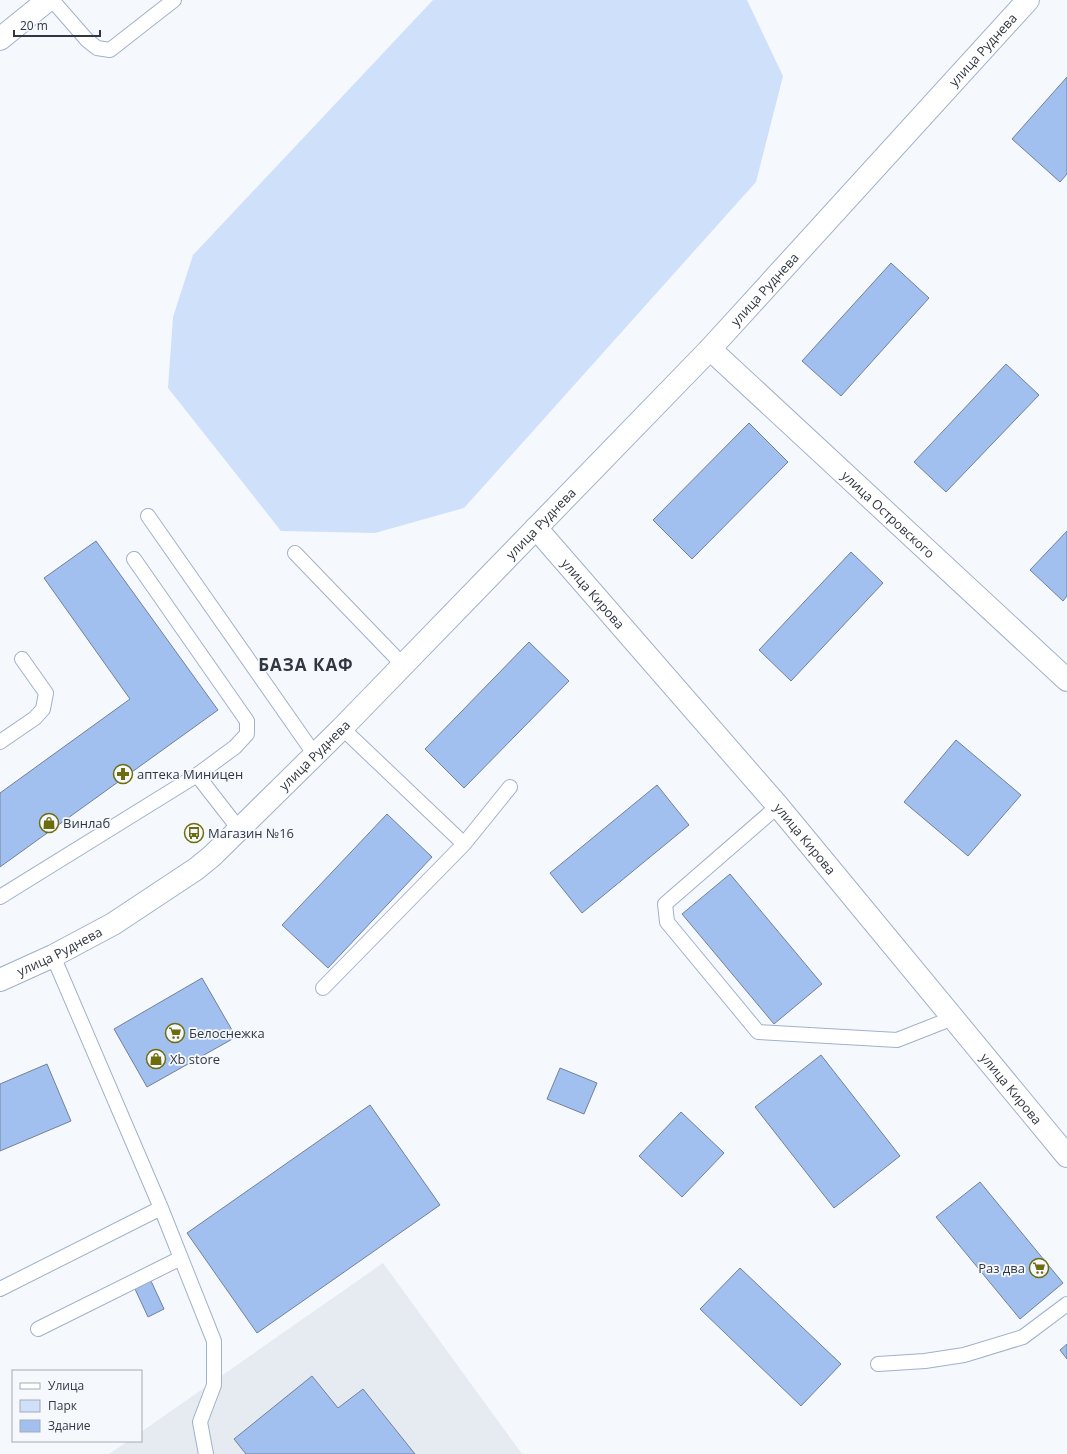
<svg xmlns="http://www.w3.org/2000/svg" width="1067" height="1454" font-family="'Open Sans',sans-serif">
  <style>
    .built { fill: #e5ebf1 }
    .green { fill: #cfe0fb }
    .building { fill: #a1c0f0; stroke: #728198 }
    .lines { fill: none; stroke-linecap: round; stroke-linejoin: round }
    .service-casing { stroke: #a1b1ca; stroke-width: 16 }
    .minor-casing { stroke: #a1b1ca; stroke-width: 24 }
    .secondary-casing { stroke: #a1b1ca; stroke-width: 24 }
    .service { stroke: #fff; stroke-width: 14 }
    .minor { stroke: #fff; stroke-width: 22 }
    .secondary { stroke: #fff; stroke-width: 22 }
    .labels { text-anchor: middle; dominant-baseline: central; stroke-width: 3.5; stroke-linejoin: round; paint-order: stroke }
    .street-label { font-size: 13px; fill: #313741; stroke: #f5f9fe }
    .poi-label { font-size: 13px; fill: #313741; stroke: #f5f9fe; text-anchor: start }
    .district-label { font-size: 17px; font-weight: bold; letter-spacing: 1px; fill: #313741; stroke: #f5f9fe }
  </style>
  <rect width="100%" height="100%" fill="#f5f9fe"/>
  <path class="built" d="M 383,1263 L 522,1454 L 109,1454 L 128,1441 L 141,1441 L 141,1432 Z"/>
  <path class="green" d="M 433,0 L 747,0 L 783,76 L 756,182 L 464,508 L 375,533 L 281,531 L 168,388 L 173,317 L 193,255 Z"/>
  <path class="building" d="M 1067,77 L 1067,174 L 1060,182 L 1012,139 Z
    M 891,263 L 929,298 L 841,396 L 802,361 Z
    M 1006,364 L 1039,395 L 946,492 L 914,462 Z
    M 749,423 L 788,462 L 692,559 L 653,520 Z
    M 1067,531 L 1067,596 L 1063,601 L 1030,570 Z
    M 96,541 L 218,710 L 0,867 L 0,793 L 130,699 L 44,578 Z
    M 851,552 L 883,583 L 791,681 L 759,650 Z
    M 529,642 L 569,681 L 464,788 L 425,749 Z
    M 956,740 L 1021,795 L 968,856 L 904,802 Z
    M 657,785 L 689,825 L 582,913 L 550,873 Z
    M 387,814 L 432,857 L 328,968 L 282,925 Z
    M 730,874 L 822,984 L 774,1024 L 682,914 Z
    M 202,978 L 236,1037 L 147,1087 L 114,1029 Z
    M 821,1055 L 900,1156 L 834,1208 L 755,1107 Z
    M 47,1064 L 71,1121 L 0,1151 L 0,1084 Z
    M 560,1068 L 597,1083 L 584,1114 L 547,1099 Z
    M 370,1105 L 440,1205 L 257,1333 L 187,1233 Z
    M 681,1112 L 724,1153 L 682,1197 L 639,1156 Z
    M 980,1182 L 1063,1283 L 1020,1319 L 936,1217 Z
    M 740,1268 L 841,1364 L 801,1406 L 700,1309 Z
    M 151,1281 L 164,1309 L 148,1317 L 135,1289 Z
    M 1067,1344 L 1067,1359 L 1060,1350 Z
    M 312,1376 L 338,1408 L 363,1389 L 415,1454 L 246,1454 L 234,1439 Z"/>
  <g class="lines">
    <g class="service-casing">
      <path id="service" d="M 52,0 L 87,40 L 97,48 L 110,50 L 174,0
        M 148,516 L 315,755
        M 295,553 L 403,665
        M 342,728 L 464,844
        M 0,742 L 35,718 L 43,709 L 46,693 L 22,659
        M 197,775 L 239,829
        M 778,806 L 665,904 L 667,922 L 758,1032 L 897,1040 L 953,1018
        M 0,897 L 197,775 L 235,747 L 247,734 L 247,721 L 134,559
        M 53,956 L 161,1208 L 214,1341 L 214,1385 L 200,1422 L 206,1454
        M 323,988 L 464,844 L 510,787
        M 0,1289 L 161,1208
        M 38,1329 L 181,1258
        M 878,1364 L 925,1361 L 964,1355 L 1023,1337 L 1067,1304"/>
    </g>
    <g class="minor-casing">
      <g id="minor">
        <path d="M 0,39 L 48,0"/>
        <path id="s1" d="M 710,349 L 1067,680"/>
        <path id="s2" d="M 536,528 L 778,806 L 1067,1156"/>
      </g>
    </g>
    <g class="secondary-casing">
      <g id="secondary">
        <path id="s3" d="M 0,980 L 53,956 L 113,924 L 196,869 L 212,856 L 342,728 L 710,349 L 1028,0"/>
      </g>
    </g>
    <use href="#service" class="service"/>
    <use href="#minor" class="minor"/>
    <use href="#secondary" class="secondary"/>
  </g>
  <defs>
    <g id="pharmacy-ring" transform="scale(1)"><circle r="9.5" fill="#f5f9fe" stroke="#6e6d0d" stroke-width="1.5"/><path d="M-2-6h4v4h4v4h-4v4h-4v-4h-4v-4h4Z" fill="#6e6d0d"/></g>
    <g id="shop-ring" transform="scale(1)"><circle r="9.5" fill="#f5f9fe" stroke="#6e6d0d" stroke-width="1.5"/><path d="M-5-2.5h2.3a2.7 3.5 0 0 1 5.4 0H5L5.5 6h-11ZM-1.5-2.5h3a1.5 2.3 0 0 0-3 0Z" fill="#6e6d0d"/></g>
    <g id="bus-ring" transform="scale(1)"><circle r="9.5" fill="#f5f9fe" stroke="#6e6d0d" stroke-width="1.5"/><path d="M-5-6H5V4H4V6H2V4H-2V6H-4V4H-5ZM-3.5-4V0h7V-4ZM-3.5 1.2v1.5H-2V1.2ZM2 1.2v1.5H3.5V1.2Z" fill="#6e6d0d"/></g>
    <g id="supermarket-ring" transform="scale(1)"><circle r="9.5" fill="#f5f9fe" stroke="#6e6d0d" stroke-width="1.5"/><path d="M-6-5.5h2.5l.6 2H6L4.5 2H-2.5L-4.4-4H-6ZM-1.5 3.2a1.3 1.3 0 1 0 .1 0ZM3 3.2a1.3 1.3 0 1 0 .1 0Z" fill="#6e6d0d"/></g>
  </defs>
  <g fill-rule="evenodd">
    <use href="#pharmacy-ring" x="123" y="774"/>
    <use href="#shop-ring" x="49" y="823"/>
    <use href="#bus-ring" x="194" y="833"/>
    <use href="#supermarket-ring" x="175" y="1033"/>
    <use href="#shop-ring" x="156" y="1059"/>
    <use href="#supermarket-ring" x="1039" y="1268"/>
  </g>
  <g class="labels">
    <g class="street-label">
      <text stroke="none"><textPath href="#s3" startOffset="1362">улица Руднева</textPath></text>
      <text stroke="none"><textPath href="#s3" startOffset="1038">улица Руднева</textPath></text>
      <text stroke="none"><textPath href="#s1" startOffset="243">улица Островского</textPath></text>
      <text stroke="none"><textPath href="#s3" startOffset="714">улица Руднева</textPath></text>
      <text stroke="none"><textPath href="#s2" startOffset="87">улица Кирова</textPath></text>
      <text stroke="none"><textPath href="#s3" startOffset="390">улица Руднева</textPath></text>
      <text stroke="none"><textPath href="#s2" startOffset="411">улица Кирова</textPath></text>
      <text stroke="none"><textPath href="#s3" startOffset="66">улица Руднева</textPath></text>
      <text stroke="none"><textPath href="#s2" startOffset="735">улица Кирова</textPath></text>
    </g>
    <g class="poi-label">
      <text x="137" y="774">аптека Миницен</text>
      <text x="63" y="823">Винлаб</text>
      <text x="208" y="833">Магазин №16</text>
      <text x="189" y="1033">Белоснежка</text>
      <text x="170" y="1059">Xb store</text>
      <text x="1025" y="1268" text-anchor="end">Раз два</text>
    </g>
    <g class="district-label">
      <text x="306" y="664">БАЗА КАФ</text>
    </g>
  </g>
  <rect x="12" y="1370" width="130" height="72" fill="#f5f9fe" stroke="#a7abb2"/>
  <rect x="20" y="1383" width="20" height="6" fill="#ffffff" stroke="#a7abb2"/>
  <text x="48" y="1390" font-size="12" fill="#313741">Улица</text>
  <rect x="20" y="1400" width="20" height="12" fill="#cfe0fb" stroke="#a7abb2"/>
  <text x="48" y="1410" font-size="12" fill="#313741">Парк</text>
  <rect x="20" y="1420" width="20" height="12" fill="#a1c0f0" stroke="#a7abb2"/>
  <text x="48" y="1430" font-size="12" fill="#313741">Здание</text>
  <path d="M14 30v6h86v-6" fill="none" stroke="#313741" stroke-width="2"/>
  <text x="20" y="30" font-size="12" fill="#313741" stroke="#f5f9fe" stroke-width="3" paint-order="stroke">20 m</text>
</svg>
